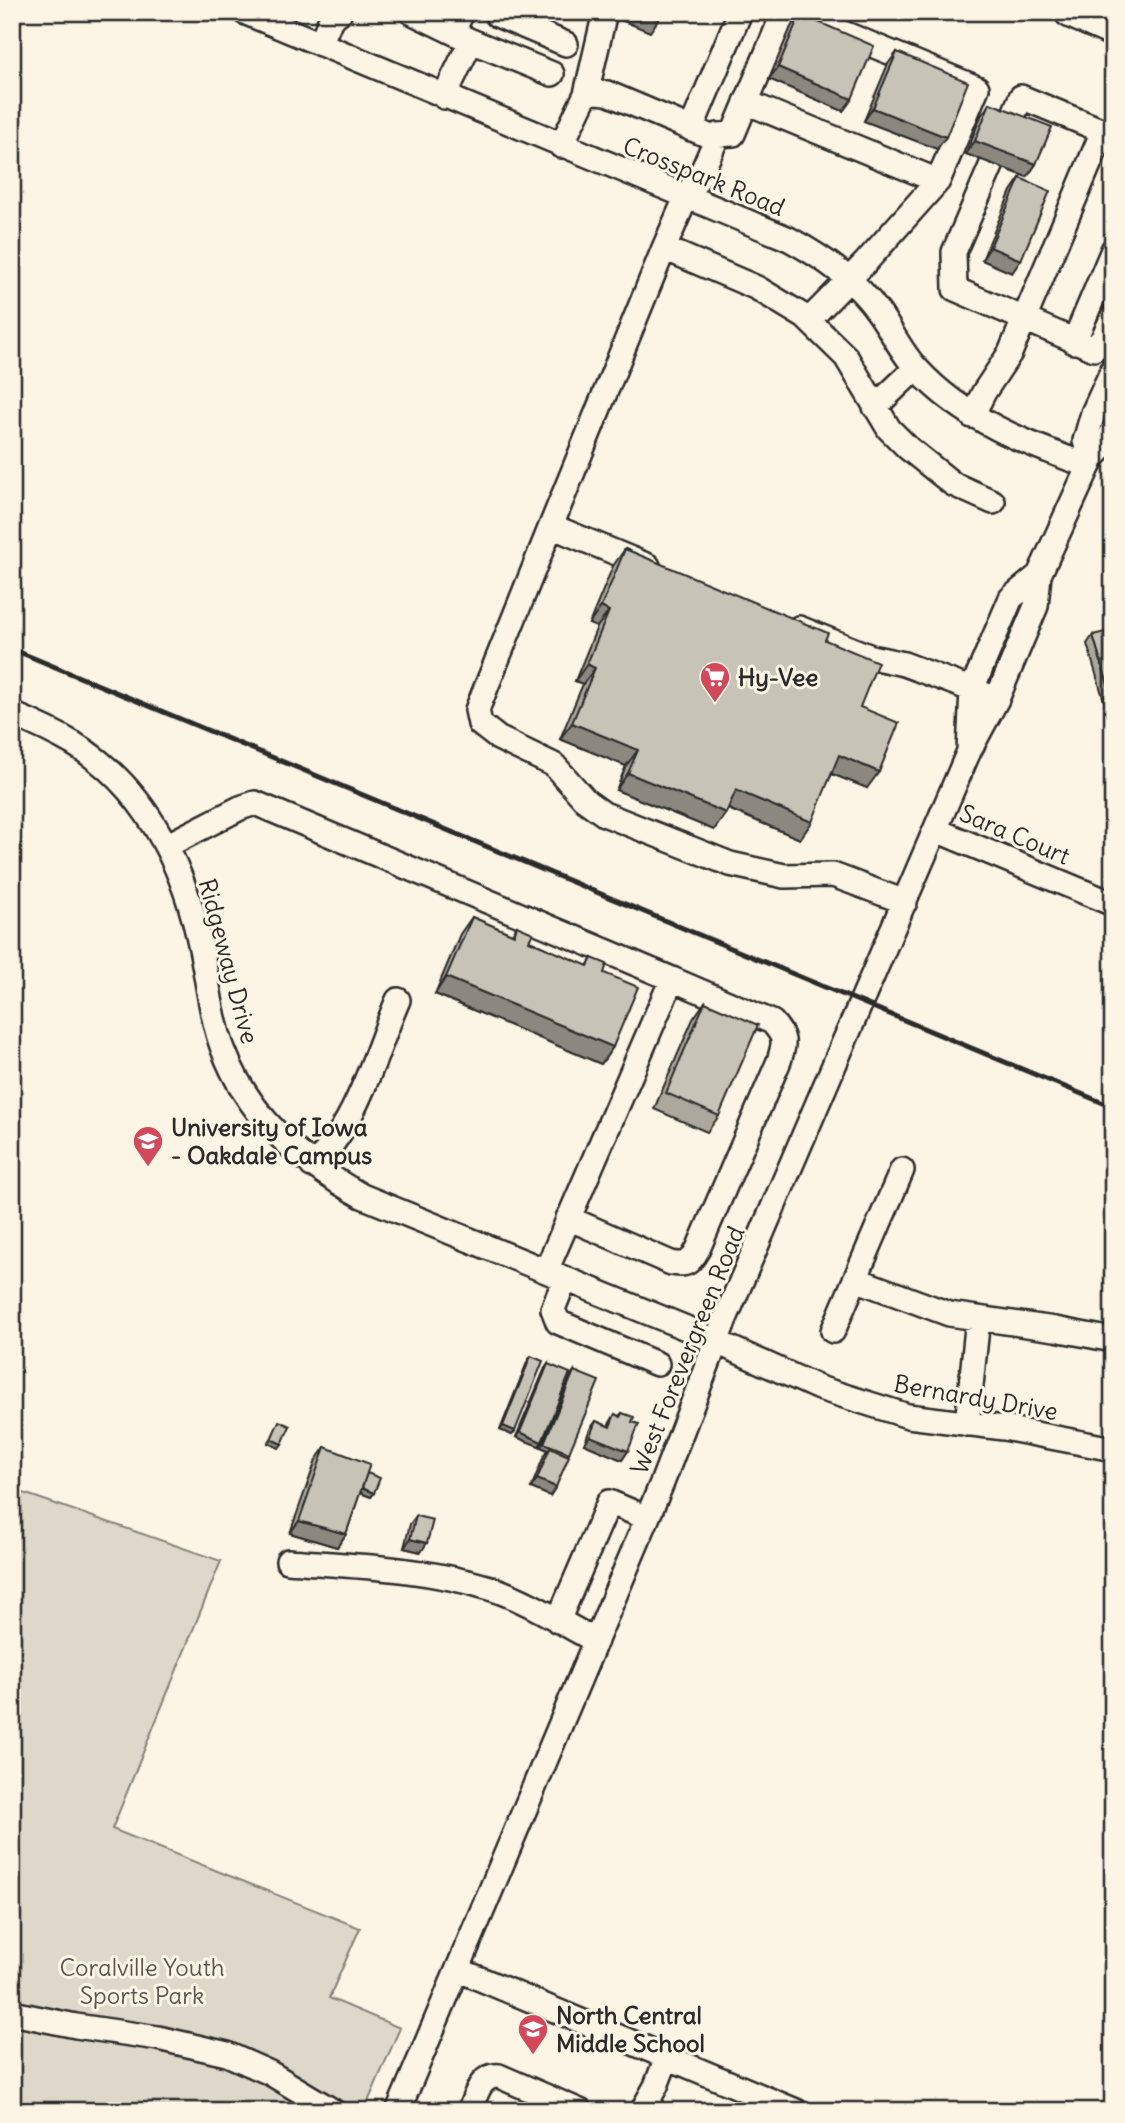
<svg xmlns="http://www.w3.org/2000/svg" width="1125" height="2123" font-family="Delius,sans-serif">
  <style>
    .green { fill: #ded8ca; stroke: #84827a; stroke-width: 2 }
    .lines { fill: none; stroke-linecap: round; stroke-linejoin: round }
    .minor-casing { stroke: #2b2b2b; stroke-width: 28 }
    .major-casing { stroke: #2b2b2b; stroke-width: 35 }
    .minor { stroke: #fcf5e5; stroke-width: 23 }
    .major { stroke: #fcf5e5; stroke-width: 30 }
    .rail { stroke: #2b2b2b; stroke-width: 5 }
    .wall { fill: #aca89d; stroke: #2b2b2b; stroke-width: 2 }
    .shaded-wall { fill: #8c8880; stroke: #2b2b2b; stroke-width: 2 }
    .building { fill: #c8c3b7; stroke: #2b2b2b; stroke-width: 2 }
    .labels { text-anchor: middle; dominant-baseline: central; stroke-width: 6; stroke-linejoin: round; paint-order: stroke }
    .street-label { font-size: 24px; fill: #2b2b2b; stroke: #fcf5e5 }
    .poi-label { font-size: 24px; font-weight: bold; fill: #2b2b2b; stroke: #fcf5e5; text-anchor: start }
    .park-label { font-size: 24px; fill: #585653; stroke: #fcf5e5 }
  </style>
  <rect width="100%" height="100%" fill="#fcf5e5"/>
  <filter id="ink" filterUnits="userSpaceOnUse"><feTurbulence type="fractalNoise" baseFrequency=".0143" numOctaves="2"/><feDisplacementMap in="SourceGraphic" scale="14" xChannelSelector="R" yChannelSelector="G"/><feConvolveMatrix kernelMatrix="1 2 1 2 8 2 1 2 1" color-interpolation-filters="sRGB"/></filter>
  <g filter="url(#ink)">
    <path class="green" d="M 12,1489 L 221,1561 L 112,1829 L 360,1928 L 329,1998 L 400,2028 L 364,2111 L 12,2111 Z"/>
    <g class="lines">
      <g class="minor-casing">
        <path id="minor" d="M 244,12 L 789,239 C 824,258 856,280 879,313 C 892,331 902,354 918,370 C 964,420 1027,444 1089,466
          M 411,12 L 471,41
          M 792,12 L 977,88 L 938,181 L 866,262 L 809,320
          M 497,15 L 566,44
          M 453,32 L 462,12
          M 320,44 L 331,19 L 340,12
          M 586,94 L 595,92 L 607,93 L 716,139
          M 444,97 L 471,41 L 552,74
          M 746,102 L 938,181
          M 1009,126 L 1021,97 L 1103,131
          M 691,129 L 740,12
          M 561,146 L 586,94 L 605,12
          M 992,164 L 954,252 L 955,289 L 1094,349 L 1103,338 L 1113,317
          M 664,248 L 687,195 L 701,174 L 718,135 L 733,134 L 784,12
          M 1074,342 L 1113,250
          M 1113,369 L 1093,413 L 1085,441 L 1092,459 L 1105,445 L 1113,431
          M 875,407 L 916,368
          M 972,416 L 984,392 L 1010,353 L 1103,131 L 1113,135
          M 551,526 L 664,248 L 757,288 L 805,317 L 846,357 L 889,429 L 908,448 L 953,484 L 993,502
          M 648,566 L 551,526 L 477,710 L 480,724 L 498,738 L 554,765 L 586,801 L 604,814 L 730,864 L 784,876 L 833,875 L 905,902
          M 1039,575 L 1036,606 L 997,699 L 969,751 L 972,689 L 1011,598 Z
          M 1039,575 L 1092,459
          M 799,628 L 871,657 L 904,664 L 997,699
          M 12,714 C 34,723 54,732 74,744 C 142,785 181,860 198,935 C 207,971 210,1015 223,1049 C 249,1118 300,1161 362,1196 L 686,1328 L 819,1388 L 908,1416 L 1004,1428 L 1113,1449
          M 936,830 L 1113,904
          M 166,846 L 240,808 L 255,803 L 672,979 L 546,1271
          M 312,1165 C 355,1131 376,1050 398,1000
          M 568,1218 L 671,1263 C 687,1266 690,1263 698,1249 L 779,1061 C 785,1041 786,1038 772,1022 L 672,979
          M 565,1279 L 553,1309 L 558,1322 L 657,1364
          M 855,1279 L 949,1314 L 1055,1329 L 1113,1340
          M 833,1331 L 902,1170
          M 967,1424 L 978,1318
          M 288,1561 C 356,1566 425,1568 490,1588 C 527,1600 562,1623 596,1641
          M 558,1621 L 609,1502 L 647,1518
          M 459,1970 L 796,2111
          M 12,2013 L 76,2026 L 158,2038 L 227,2054 L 270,2073 L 333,2111
          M 398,2111 L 662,1483 L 725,1319 L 969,751
          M 469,2111 C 476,2096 480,2074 499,2076 L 580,2111
          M 642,2111 L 656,2086 L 667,2057"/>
      </g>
      <g class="major-casing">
        <path id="major" d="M 1070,12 L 1113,31"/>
      </g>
      <use href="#minor" class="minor"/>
      <use href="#major" class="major"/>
      <path class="rail" d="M 12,649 L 1113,1107"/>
    </g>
    <path class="wall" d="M 800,14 L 852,99 L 843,111 L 769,79 L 791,27 Z
      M 897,52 L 937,149 L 864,121 L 888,64 Z
      M 990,103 L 1036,164 L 1027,177 L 966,154 L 981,116 Z
      M 1020,178 L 1012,273 L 982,260 L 1011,191 Z
      M 625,549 L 825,640 L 860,707 L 867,788 L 832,774 L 800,839 L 728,809 L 714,830 L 616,790 L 626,766 L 560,739 L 583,684 L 575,681 L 597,627 L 589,624 L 613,566 Z
      M 1093,635 L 1113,701 L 1105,704 L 1087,644 Z
      M 472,917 L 512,934 L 517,926 L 529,941 L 587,966 L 592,958 L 604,973 L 613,1047 L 601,1064 L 435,994 L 460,934 Z
      M 705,1002 L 719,1116 L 707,1132 L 654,1109 L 693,1019 Z
      M 531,1356 L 515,1431 L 512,1435 L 500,1430 L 528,1360 Z
      M 548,1364 L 542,1442 L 539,1446 L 516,1437 L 545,1368 Z
      M 574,1371 L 569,1453 L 550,1496 L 531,1488 L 544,1456 L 548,1450 L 541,1447 L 571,1375 Z
      M 622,1413 L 632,1422 L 628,1451 L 622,1460 L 584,1444 L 590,1429 L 596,1421 L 608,1426 L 615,1414 L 619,1416 Z
      M 325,1447 L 367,1473 L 374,1493 L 371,1497 L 360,1493 L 346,1534 L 337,1547 L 290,1533 L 316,1460 Z
      M 416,1516 L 421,1552 L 404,1548 L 410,1524 Z"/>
    <path class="shaded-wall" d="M 620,12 L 642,12 L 659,19 L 650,32 L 616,18 Z
      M 778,67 L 852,99 L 843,111 L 769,79 Z
      M 873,108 L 946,137 L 937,149 L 864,121 Z
      M 975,141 L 1036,164 L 1027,177 L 966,154 Z
      M 990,247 L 1021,260 L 1012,273 L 982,260 Z
      M 601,607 L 609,611 L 597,627 L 589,624 Z
      M 587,664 L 595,668 L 583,684 L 575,681 Z
      M 1113,694 L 1113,701 L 1105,704 L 1111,695 Z
      M 572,723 L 638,750 L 626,766 L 560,739 Z
      M 839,755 L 879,772 L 867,788 L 827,772 Z
      M 628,773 L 726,813 L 714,830 L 616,790 Z
      M 736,790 L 812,822 L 800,839 L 724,807 Z
      M 446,977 L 613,1047 L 601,1064 L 435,994 Z
      M 503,1426 L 515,1431 L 512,1435 L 500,1430 Z
      M 520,1432 L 542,1442 L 539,1446 L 516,1437 Z
      M 590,1436 L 628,1451 L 622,1460 L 584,1444 Z
      M 271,1439 L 282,1444 L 279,1448 L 268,1443 Z
      M 544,1443 L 569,1453 L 566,1458 L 541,1447 Z
      M 537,1479 L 556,1487 L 550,1496 L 531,1488 Z
      M 361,1488 L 374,1493 L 371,1497 L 358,1492 Z
      M 299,1521 L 346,1534 L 337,1547 L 290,1533 Z
      M 410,1539 L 427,1543 L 421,1552 L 404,1548 Z"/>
    <path class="building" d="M 642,12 L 662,12 L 659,19 Z
      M 800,14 L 874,46 L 852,99 L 778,67 Z
      M 897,52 L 968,82 L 946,137 L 873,108 Z
      M 990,103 L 1052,127 L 1036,164 L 975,141 Z
      M 1020,178 L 1050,191 L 1021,260 L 990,247 Z
      M 625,549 L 828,633 L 825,640 L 878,662 L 860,707 L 899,723 L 879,772 L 839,755 L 812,822 L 736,790 L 726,813 L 628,773 L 638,750 L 572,723 L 595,668 L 587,664 L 609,611 L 601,607 Z
      M 1113,630 L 1113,694 L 1111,695 L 1093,635 Z
      M 472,917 L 514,935 L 517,926 L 533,933 L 529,941 L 588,966 L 592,958 L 607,964 L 604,973 L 638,987 L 613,1047 L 446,977 Z
      M 705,1002 L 758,1025 L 719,1116 L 666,1093 Z
      M 531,1356 L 543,1361 L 515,1431 L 503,1426 Z
      M 548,1364 L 570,1373 L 542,1442 L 520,1432 Z
      M 574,1371 L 599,1381 L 569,1453 L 544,1443 Z
      M 622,1413 L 634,1417 L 632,1422 L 639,1424 L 628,1451 L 590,1436 L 596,1421 L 610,1427 L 615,1414 L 620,1417 Z
      M 279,1421 L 290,1426 L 282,1444 L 271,1439 Z
      M 325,1447 L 370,1464 L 346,1534 L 299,1521 Z
      M 550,1448 L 569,1456 L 556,1487 L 537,1479 Z
      M 367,1473 L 380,1478 L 374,1493 L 362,1488 Z
      M 416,1516 L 433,1520 L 427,1543 L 410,1539 Z"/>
  </g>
  <defs>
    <g id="supermarket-pin" transform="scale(1.575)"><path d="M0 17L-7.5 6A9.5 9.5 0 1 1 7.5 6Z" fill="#d1495b" stroke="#fcf5e5"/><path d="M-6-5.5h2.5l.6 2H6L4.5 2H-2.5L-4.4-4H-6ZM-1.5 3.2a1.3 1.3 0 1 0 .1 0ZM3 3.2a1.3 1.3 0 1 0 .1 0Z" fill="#fff"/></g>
    <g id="university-pin" transform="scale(1.575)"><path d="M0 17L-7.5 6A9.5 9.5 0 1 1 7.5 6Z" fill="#d1495b" stroke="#fcf5e5"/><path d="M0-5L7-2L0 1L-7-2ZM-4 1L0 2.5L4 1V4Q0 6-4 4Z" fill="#fff"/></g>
    <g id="school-pin" transform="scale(1.575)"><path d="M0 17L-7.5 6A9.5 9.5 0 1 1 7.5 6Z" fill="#d1495b" stroke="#fcf5e5"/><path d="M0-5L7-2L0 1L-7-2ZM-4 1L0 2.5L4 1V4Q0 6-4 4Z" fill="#fff"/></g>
  </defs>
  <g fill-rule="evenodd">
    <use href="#supermarket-pin" x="715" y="677"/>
    <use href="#university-pin" x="148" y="1141"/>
    <use href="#school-pin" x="533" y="2029"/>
  </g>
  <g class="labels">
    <g class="street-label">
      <text transform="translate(704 176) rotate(22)">Crosspark Road</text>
      <text transform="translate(1015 834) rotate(23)">Sara Court</text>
      <text transform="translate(229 961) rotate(75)">Ridgeway Drive</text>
      <text transform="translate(687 1350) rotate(-68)">West Forevergreen Road</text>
      <text transform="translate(976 1397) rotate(10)">Bernardy Drive</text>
    </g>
    <g class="poi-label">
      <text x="738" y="677">Hy-Vee</text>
      <text x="171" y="1127">University of Iowa<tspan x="171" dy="28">- Oakdale Campus</tspan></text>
      <text x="556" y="2015">North Central<tspan x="556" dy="28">Middle School</tspan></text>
    </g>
    <g class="park-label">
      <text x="142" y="1967">Coralville Youth<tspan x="142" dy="28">Sports Park</tspan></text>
    </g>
  </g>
  <rect width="1125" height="2123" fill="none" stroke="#fcf5e5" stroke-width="42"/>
  <rect x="21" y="21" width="1083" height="2081" fill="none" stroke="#2b2b2b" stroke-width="2.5" filter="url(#ink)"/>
</svg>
